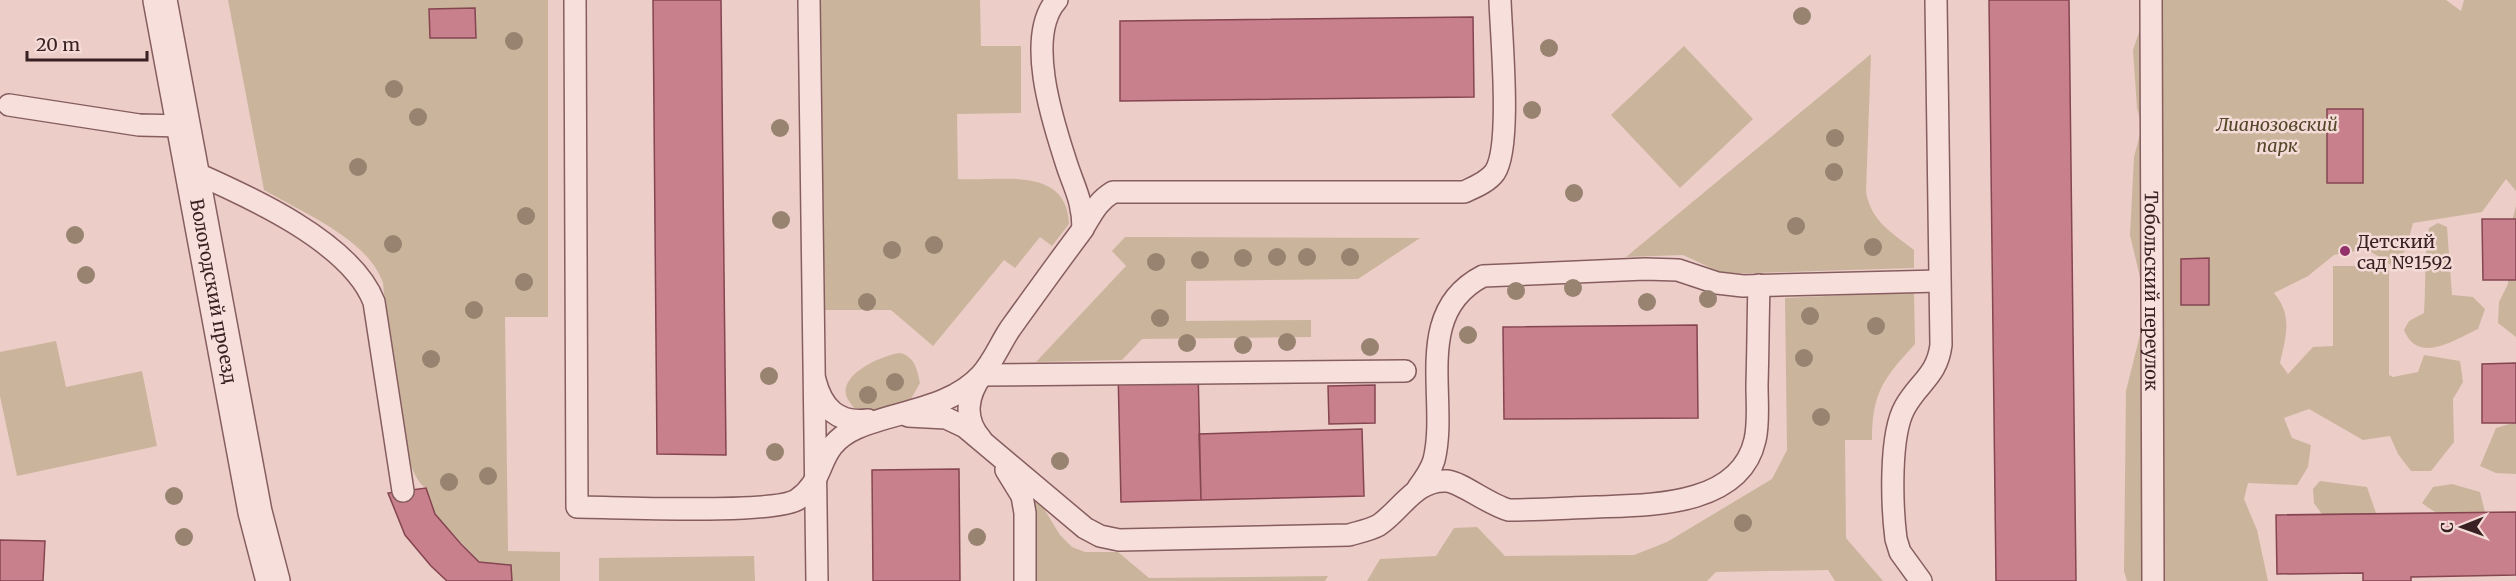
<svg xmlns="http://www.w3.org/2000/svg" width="2516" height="581" font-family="Merriweather,serif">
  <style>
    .green { fill: #cab59c }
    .building { fill: #c8808c; stroke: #854551; stroke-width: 1.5 }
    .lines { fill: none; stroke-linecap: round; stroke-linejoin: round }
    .service-casing { stroke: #875e60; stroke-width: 24 }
    .minor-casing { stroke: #875e60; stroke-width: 36 }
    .service { stroke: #f7dfdb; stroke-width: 21 }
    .minor { stroke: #f7dfdb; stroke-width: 33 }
    .tree { fill: #988371 }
    .poi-dot { fill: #93316b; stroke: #f4dbd7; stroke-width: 2 }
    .labels { text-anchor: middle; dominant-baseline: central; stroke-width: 5; stroke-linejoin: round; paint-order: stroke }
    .park-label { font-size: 18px; font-style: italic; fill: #544629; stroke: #f4dbd7 }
    .poi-label { font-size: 18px; fill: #392123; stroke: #f4dbd7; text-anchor: start }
    .street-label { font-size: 18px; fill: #392123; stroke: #f4dbd7 }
  </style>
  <rect width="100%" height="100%" fill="#eccdc8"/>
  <path class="green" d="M 228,0 L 548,0 L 548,317 L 505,317 L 508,551 L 560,552 L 560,581 L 512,581 L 511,565 L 479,562 L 435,514 L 426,488 C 396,470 387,321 383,283 C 368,239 303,213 264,190 Z
    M 820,0 L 980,0 L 981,46 L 1021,46 L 1021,113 L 957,114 L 958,179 C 997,182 1067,164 1069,224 L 1052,246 L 1040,237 L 1015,268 L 1004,260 L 933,346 L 891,310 L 823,310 Z
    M 2156,0 L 2446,0 L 2461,11 L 2464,0 L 2516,0 L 2516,191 L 2506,179 L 2482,212 L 2413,223 L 2406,250 L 2391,265 L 2367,249 L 2334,255 L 2308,276 L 2274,293 C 2293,316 2286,336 2280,363 L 2288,374 L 2313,347 L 2333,346 L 2333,266 L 2389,266 L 2389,375 L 2393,377 L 2418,372 L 2424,355 L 2460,361 L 2463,382 L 2453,399 L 2454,442 L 2431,471 L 2411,471 L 2398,454 L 2390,436 L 2363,440 L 2309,409 L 2284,418 L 2292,438 L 2311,445 L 2308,467 L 2297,485 L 2248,483 L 2244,499 L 2257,530 L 2268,581 L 2127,581 L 2124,571 L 2126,391 L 2147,307 L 2130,235 L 2134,157 L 2142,127 L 2137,108 L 2133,50 L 2146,12 Z
    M 1684,46 L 1753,119 L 1680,188 L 1611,115 Z
    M 1871,54 L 1866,192 C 1871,221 1892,233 1914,250 L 1914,268 L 1724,274 L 1683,255 L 1626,257 Z
    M 2516,206 L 2516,337 L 2498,323 L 2499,302 L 2508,284 L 2508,236 Z
    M 2438,223 L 2447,227 L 2452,295 L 2473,297 L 2485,309 L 2478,329 C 2454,340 2418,365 2404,330 L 2409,321 L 2424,313 C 2426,284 2424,257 2429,228 Z
    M 1125,237 L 1157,237 L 1420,238 L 1358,279 L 1186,281 L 1186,321 L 1311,320 L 1311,337 L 1142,339 L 1122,360 L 1036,362 L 1126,266 L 1112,251 Z
    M 1914,292 L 1915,344 C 1884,378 1872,392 1872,440 L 1845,440 L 1846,538 L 1883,581 L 1835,581 L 1828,570 L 1716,572 L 1707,581 L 1367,581 L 1380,559 L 1436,556 L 1454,528 L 1477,527 L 1505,556 L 1634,555 L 1667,542 L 1772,479 L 1787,450 L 1785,298 Z
    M 56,341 L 66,387 L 142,371 L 157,446 L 17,476 L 0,396 L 0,352 Z
    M 900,353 C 915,357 917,369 920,383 L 908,404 L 874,412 L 854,408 C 851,404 847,399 846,395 C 841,373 883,355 900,353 Z
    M 2516,422 L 2516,474 L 2496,473 L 2480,466 L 2496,428 Z
    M 2320,481 L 2367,487 L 2376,513 L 2373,523 L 2326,520 L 2314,503 L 2313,489 Z
    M 2452,484 L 2480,492 L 2485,512 C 2462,525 2442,519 2422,503 L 2433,487 Z
    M 1033,491 L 1060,535 L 1072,547 L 1085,552 L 1118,552 L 1149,578 L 1328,576 L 1325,581 L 1034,581 Z
    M 754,556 L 755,581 L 599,581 L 599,558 Z"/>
  <path class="building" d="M 653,0 L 721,0 L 726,455 L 657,454 Z
    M 1989,0 L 2069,0 L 2076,581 L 1996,581 Z
    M 475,8 L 476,38 L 430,38 L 429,9 Z
    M 1473,17 L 1474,97 L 1120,101 L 1120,21 Z
    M 2327,109 L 2363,109 L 2363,183 L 2327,183 Z
    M 2482,219 L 2516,219 L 2516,280 L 2483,280 Z
    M 2209,258 L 2209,305 L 2181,305 L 2181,259 Z
    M 1697,325 L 1698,418 L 1504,419 L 1503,327 Z
    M 2516,363 L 2516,423 L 2482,423 L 2482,364 Z
    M 1198,368 L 1201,500 L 1121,502 L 1118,370 Z
    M 1375,385 L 1375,423 L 1329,424 L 1328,386 Z
    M 1362,429 L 1364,496 L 1201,500 L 1199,434 Z
    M 959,469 L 960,581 L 873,581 L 872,470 Z
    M 426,488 L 435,514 L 461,544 L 479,562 L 511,565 L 512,581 L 447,581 L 431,566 L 405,535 L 388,493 Z
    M 2516,512 L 2516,575 L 2411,577 L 2411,581 L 2363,581 L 2363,573 L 2277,574 L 2276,515 Z
    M 0,540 L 45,541 L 43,581 L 0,581 Z"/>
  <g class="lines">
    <g class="service-casing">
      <g id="service">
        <path d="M 575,0 L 577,507 C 614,507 776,515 798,499 C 829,477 814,447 857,428 C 896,411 950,409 981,375 C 993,362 1000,344 1010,329 C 1033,297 1056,265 1080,233 C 1091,217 1095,203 1113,192 L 1464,192 C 1475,187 1488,182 1495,172 C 1512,146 1501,35 1500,0"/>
        <path d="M 809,0 L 817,581"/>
        <path d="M 1057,0 C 1025,35 1052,119 1065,159 C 1073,186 1083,199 1083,229"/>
        <path id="s1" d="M 2151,0 L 2153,581"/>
        <path d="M 9,105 L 139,125 L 183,126"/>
        <path d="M 191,171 C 248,196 351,242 374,302 L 403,491"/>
        <path d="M 815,380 C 822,408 838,424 868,420"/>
        <path d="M 908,416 L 946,418 L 965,427 L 1085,528 L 1100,536 L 1119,540 L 1349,535 C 1359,532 1370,530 1379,525 C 1402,509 1416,479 1447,481 C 1463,483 1489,505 1509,510 C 1538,510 1567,508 1596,507 C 1648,505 1740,507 1755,440 C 1759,423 1757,403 1757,385 C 1758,352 1758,319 1759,285"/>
        <path d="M 981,439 C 963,419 967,395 982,375 L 1405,371"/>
        <path d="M 1006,470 L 1022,496 L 1025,513 L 1025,581"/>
        <path d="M 1418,488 C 1424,480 1431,470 1434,460 C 1449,399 1411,313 1483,276 L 1645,269 L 1678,270 L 1717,283 L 1743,286 L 1939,281"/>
        <path d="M 1921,581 L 1900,552 L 1896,539 C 1892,507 1889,435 1905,407 C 1919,382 1937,376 1941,345 L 1936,0"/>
      </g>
    </g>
    <g class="minor-casing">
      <g id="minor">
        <path id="s2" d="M 160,0 L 255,512 L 273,581"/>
      </g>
    </g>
    <use href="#service" class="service"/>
    <use href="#minor" class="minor"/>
  </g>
  <g class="tree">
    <circle cx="1802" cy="16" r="9"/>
    <circle cx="514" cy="41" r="9"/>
    <circle cx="1549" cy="48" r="9"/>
    <circle cx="394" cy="89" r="9"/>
    <circle cx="1532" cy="110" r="9"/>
    <circle cx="418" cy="117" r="9"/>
    <circle cx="780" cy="128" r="9"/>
    <circle cx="1835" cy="138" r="9"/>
    <circle cx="358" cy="167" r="9"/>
    <circle cx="1834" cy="172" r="9"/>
    <circle cx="1574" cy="193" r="9"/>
    <circle cx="526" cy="216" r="9"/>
    <circle cx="781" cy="220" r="9"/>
    <circle cx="1796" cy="226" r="9"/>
    <circle cx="75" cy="235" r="9"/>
    <circle cx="393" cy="244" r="9"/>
    <circle cx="934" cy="245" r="9"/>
    <circle cx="1873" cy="247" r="9"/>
    <circle cx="892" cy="250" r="9"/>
    <circle cx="1277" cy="257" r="9"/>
    <circle cx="1307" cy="257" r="9"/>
    <circle cx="1350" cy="257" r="9"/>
    <circle cx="1243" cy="258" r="9"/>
    <circle cx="1200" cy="260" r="9"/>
    <circle cx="1156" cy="262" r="9"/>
    <circle cx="86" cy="275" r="9"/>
    <circle cx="524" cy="282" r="9"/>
    <circle cx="1573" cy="288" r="9"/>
    <circle cx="1516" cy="291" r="9"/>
    <circle cx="1708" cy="299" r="9"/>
    <circle cx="867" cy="302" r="9"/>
    <circle cx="1647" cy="302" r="9"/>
    <circle cx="474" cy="310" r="9"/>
    <circle cx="1810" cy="316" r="9"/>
    <circle cx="1160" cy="318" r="9"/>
    <circle cx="1876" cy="326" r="9"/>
    <circle cx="1468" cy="335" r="9"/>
    <circle cx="1287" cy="342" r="9"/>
    <circle cx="1187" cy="343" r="9"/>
    <circle cx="1243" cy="345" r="9"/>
    <circle cx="1370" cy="347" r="9"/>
    <circle cx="1804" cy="358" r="9"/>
    <circle cx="431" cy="359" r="9"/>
    <circle cx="769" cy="376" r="9"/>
    <circle cx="895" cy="382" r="9"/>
    <circle cx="868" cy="395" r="9"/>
    <circle cx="1821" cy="417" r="9"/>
    <circle cx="775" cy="452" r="9"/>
    <circle cx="1060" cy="461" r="9"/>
    <circle cx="488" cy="476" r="9"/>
    <circle cx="449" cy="482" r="9"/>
    <circle cx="174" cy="496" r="9"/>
    <circle cx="1743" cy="523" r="9"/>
    <circle cx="184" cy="537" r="9"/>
    <circle cx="977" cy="537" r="9"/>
  </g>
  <circle class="poi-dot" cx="2345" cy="251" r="6"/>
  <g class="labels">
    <g class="park-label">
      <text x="2277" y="124">Лианозовский<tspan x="2277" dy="21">парк</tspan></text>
    </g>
    <g class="poi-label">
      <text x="2357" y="241">Детский<tspan x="2357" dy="21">сад №1592</tspan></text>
    </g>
    <g class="street-label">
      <text stroke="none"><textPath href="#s2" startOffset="296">Вологодский проезд</textPath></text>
      <text stroke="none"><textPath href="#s1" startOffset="291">Тобольский переулок</textPath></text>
    </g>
  </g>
  <g transform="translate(2462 527) rotate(269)" stroke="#f4dbd7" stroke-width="4.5" paint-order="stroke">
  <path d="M0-4.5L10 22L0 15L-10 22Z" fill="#392123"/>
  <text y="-9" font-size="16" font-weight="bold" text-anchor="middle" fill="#392123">С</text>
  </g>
  <path d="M27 51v9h120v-9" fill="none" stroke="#392123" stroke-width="3"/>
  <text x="36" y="51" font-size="18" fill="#392123" stroke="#f4dbd7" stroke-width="4.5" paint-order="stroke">20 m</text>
</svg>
